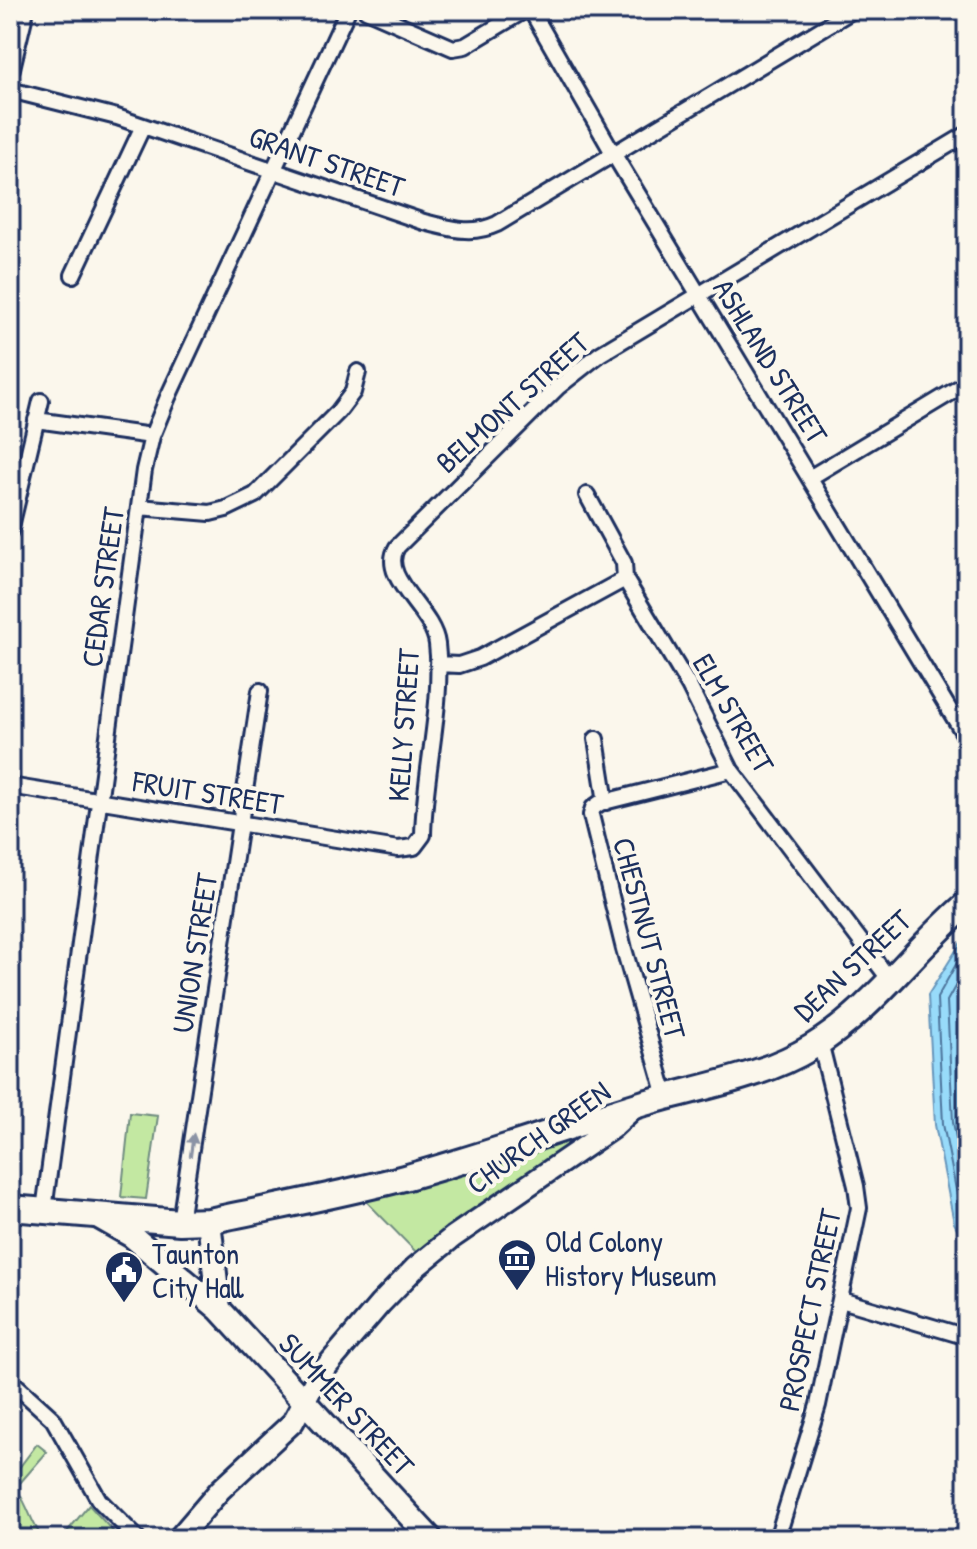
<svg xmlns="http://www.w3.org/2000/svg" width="977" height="1549" font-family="'Patrick Hand',sans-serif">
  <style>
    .green { fill: #c3e8a2; stroke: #6f8c80; stroke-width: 2 }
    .water { fill: #98dbfa; stroke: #6696bc; stroke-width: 2 }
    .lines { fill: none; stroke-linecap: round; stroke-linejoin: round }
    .shore { stroke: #4d749c; stroke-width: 2 }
    .minor-casing { stroke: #1b2f5e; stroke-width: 20 }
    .tertiary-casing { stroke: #1b2f5e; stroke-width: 24 }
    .secondary-casing { stroke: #1b2f5e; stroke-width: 26 }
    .primary-casing { stroke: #1b2f5e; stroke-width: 28 }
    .trunk-casing { stroke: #1b2f5e; stroke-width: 30 }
    .minor { stroke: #fbf7ec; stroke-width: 14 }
    .tertiary { stroke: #fbf7ec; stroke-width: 18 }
    .secondary { stroke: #fbf7ec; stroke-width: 20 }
    .primary { stroke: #fbf7ec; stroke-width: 22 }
    .trunk { stroke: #fbf7ec; stroke-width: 24 }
    .oneway { fill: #8b93a5 }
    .labels { text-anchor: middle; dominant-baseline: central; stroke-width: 8; stroke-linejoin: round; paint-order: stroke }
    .street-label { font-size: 30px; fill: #1b2f5e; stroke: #fbf7ec }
    .poi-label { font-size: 30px; fill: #1b2f5e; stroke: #fbf7ec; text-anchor: start }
  </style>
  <rect width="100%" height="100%" fill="#fbf7ec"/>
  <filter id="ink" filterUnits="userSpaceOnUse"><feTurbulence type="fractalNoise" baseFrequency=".0125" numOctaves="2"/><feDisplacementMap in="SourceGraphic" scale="16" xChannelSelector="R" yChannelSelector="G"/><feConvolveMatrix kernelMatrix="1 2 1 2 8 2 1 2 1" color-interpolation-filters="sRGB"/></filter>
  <g filter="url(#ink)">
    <path class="green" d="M 130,1113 L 158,1116 L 146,1199 L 121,1197 Z
      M 572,1137 L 574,1142 L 417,1253 L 364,1199 Z
      M 37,1444 L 47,1452 L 20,1483 L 19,1493 C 29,1508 33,1528 44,1539 L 11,1539 L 10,1480 Z
      M 89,1505 L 120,1539 L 61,1539 Z"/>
    <path class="water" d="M 967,933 L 967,1028 L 963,1049 L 967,1067 L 967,1247 L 954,1223 L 935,1125 L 928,995 Z"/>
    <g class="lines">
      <path class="shore" d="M 967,945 L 937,998 L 943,1124 L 962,1220 L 967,1230
        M 967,965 L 947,1001 L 953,1122 L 967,1195
        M 967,989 L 959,1004 L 967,1134"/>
      <g class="minor-casing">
        <path id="minor" d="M 366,10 L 453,48 L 465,46 L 525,10
          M 531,10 L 613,153 L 967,739
          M 10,90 L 117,117 L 424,222 C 450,228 471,236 497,224 L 853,10
          M 73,275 L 143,126
          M 36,420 L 152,436
          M 811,477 L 967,383
          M 587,495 L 624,563 L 625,579 L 689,686 L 731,770 L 890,980
          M 139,507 L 210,513 L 226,509 L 255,495 L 338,412 L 353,392 L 358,372
          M 10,531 L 41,401
          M 438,664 L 459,665 L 480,658 L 625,579
          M 596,739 L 606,802
          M 10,786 L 398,849 L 414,847 L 423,835 C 424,774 444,702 437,644 C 433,610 378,578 397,547 L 558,387 L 600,354 L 967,134
          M 666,1096 L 624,949 L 591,815 L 593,808 L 600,803 L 731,770
          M 44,1210 L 144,470 L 152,436 L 168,397 L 348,10
          M 180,1222 L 260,691
          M 841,1300 L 967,1337
          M 10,1380 L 53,1419 L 99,1500 L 138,1539
          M 777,1539 L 818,1405 L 859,1208 L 856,1186 L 820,1042"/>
      </g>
      <g class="tertiary-casing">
        <path id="tertiary" d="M 10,68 L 24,10"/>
      </g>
      <g class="secondary-casing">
        <path id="secondary" d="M 178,1539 L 220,1490 L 293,1422 L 316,1379 L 380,1304 L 416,1267 L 453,1237 L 612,1128 L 637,1105"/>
      </g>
      <g class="primary-casing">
        <path id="primary" d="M 97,1216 L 132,1236 L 219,1309 L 431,1539
          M 209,1221 L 219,1309"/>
      </g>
      <g class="trunk-casing">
        <path id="trunk" d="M 10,1208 L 180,1222 L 209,1221 C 274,1207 340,1195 404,1178 C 484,1156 562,1128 641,1104 C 698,1087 761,1078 812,1047 C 873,1010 914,949 967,904"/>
      </g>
      <use href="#minor" class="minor"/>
      <use href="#tertiary" class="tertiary"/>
      <use href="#secondary" class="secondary"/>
      <use href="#primary" class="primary"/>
      <use href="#trunk" class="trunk"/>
    </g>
    <defs><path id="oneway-solid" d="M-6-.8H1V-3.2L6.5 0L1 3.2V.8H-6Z" transform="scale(2)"/></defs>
    <use class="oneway" href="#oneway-solid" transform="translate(192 1145) rotate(-82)"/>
  </g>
  <defs>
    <g id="museum-pin" transform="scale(2)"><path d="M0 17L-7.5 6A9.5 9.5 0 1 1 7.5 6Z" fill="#1b2f5e" stroke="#fbf7ec"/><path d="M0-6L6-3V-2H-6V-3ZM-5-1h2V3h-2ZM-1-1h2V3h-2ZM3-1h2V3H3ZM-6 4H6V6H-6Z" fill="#fff"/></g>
    <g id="civic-pin" transform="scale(2)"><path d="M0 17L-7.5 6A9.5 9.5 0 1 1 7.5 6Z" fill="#1b2f5e" stroke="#fbf7ec"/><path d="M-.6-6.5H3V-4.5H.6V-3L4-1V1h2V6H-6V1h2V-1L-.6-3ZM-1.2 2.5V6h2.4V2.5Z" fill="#fff"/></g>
  </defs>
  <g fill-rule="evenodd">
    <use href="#museum-pin" x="517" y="1258"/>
    <use href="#civic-pin" x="124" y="1270"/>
  </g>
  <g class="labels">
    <g class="street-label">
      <text transform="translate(327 161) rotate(19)">GRANT STREET</text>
      <text transform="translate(771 361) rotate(58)">ASHLAND STREET</text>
      <text transform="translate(512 402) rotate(-42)">BELMONT STREET</text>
      <text transform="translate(102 587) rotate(-82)">CEDAR STREET</text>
      <text transform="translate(734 713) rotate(60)">ELM STREET</text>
      <text transform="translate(403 725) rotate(-86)">KELLY STREET</text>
      <text transform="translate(208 792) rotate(9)">FRUIT STREET</text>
      <text transform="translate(650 938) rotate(75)">CHESTNUT STREET</text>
      <text transform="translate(194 953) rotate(-81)">UNION STREET</text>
      <text transform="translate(852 965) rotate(-43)">DEAN STREET</text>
      <text transform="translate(538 1137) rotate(-36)">CHURCH GREEN</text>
      <text transform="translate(809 1310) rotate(-78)">PROSPECT STREET</text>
      <text transform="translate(347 1404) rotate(47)">SUMMER STREET</text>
    </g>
    <g class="poi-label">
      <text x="545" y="1241">Old Colony<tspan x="545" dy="34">History Museum</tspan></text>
      <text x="152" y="1253">Taunton<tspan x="152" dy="34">City Hall</tspan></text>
    </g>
  </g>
  <rect width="977" height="1549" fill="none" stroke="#fbf7ec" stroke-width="40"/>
  <rect x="20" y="20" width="937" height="1509" fill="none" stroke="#1b2f5e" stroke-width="3" filter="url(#ink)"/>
</svg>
